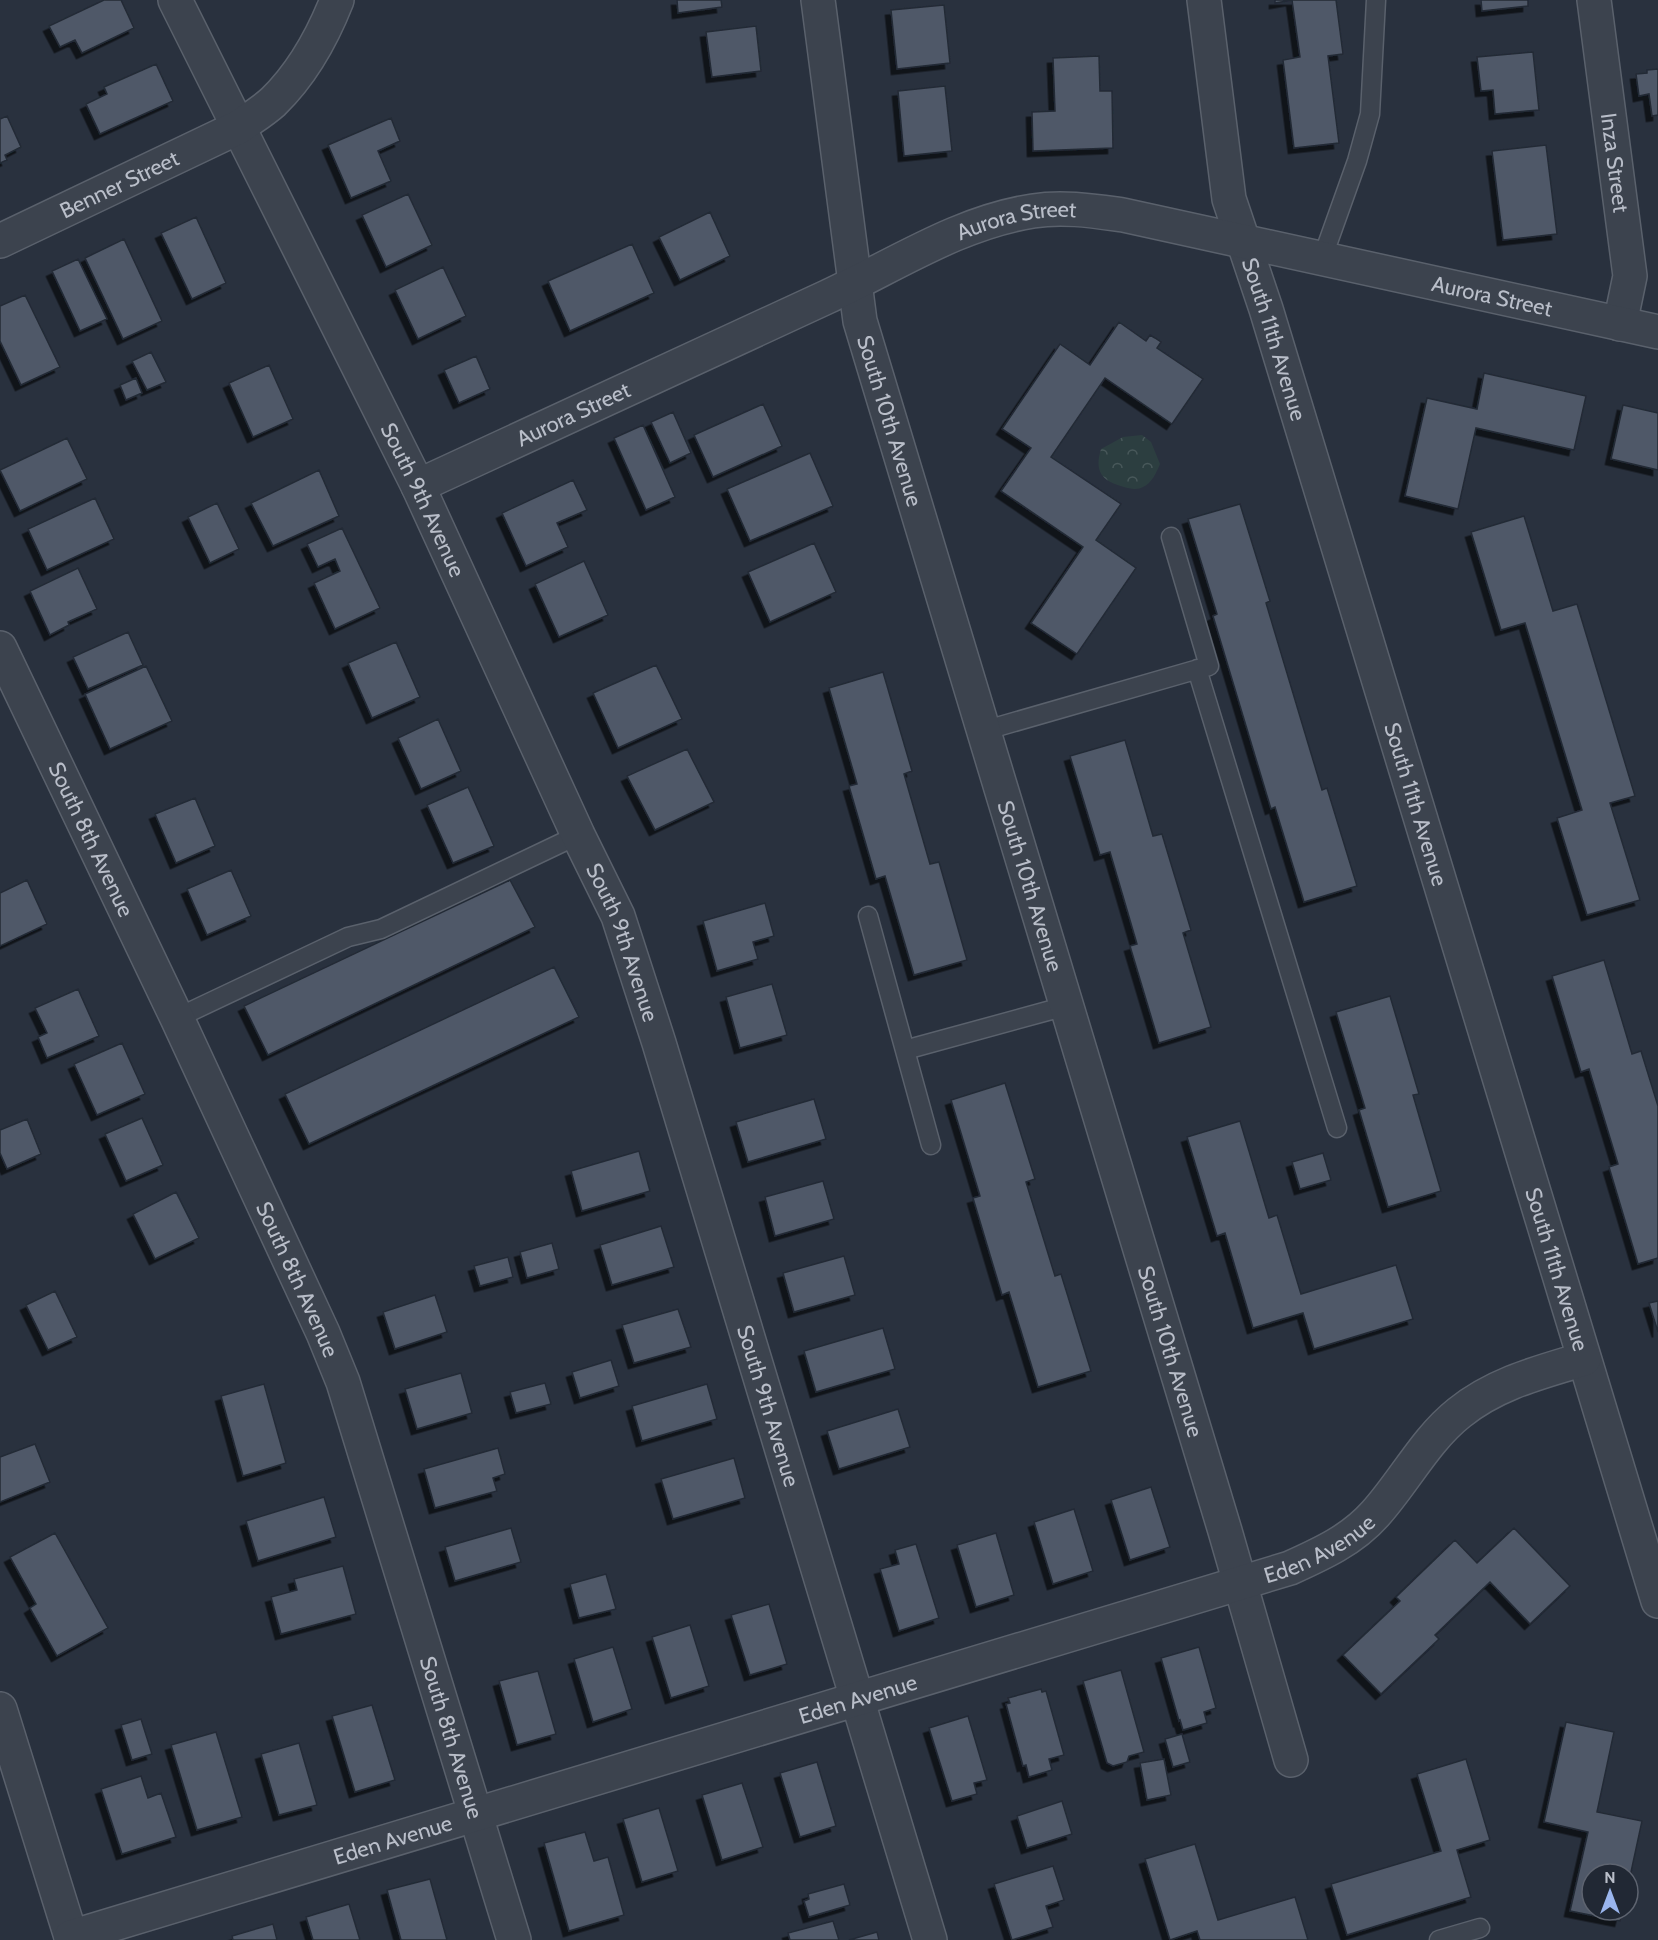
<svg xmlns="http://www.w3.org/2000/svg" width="1658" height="1940" font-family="Cabin,sans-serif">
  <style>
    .park { fill: url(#park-crowns) }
    .building { fill: #4f5867; stroke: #232a36; stroke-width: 1.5; filter: url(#shadow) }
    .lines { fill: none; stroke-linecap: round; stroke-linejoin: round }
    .lane-casing { stroke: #5a616c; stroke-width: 21 }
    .street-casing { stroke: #5a616c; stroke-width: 36 }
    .lane { stroke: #3c434e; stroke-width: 18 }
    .street { stroke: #3c434e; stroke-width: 33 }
    .labels { text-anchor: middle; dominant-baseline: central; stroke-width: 4.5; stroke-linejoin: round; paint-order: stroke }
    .street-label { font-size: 22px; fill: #b9bec9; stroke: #212834 }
  </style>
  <defs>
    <pattern id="park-crowns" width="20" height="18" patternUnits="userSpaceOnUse" patternTransform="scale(1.5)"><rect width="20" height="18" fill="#2c3e40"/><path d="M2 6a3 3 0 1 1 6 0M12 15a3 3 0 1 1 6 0" fill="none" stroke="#48585a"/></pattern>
    <filter id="shadow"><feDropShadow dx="-5.5" dy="5.5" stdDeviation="0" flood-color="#0009"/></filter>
  </defs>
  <rect width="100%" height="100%" fill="#29313e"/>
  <path class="park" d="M 1142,435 L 1151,442 L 1160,464 C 1156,473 1152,483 1143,487 C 1138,490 1130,489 1124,487 C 1102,481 1094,472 1101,449 L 1123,437 Z"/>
  <path class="building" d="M 104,0 L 121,0 L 134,28 L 82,53 L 75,40 L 60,47 L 49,26 Z
    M 677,0 L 721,0 L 722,7 L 678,13 Z
    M 1275,0 L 1336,0 L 1343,54 L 1328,56 L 1339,143 L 1294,148 L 1283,60 L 1300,57 L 1292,0 L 1275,3 Z
    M 1481,0 L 1528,0 L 1528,6 L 1482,11 Z
    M 944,5 L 950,63 L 897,69 L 891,10 Z
    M 756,26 L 761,71 L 712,77 L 706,32 Z
    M 1533,52 L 1539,110 L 1495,114 L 1493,90 L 1481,91 L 1477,57 Z
    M 1099,56 L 1100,91 L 1112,91 L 1113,148 L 1033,151 L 1032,112 L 1055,111 L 1053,58 Z
    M 156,64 L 173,101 L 100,134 L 86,104 L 107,94 L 104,87 Z
    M 1658,69 L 1658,115 L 1652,116 L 1649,94 L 1639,96 L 1636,74 L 1647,73 L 1647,70 Z
    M 945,86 L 952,151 L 904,156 L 898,91 Z
    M 7,116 L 21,147 L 5,155 L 7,160 L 0,163 L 0,119 Z
    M 391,118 L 400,141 L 378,151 L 391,181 L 351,198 L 328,145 Z
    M 1546,145 L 1557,234 L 1503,240 L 1492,151 Z
    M 408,194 L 432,245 L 386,267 L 362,215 Z
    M 710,212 L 730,256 L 680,280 L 659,237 Z
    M 196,217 L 226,283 L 192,299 L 161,233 Z
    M 124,239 L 162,321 L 123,339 L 85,258 Z
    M 632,244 L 654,293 L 570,331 L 548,281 Z
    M 78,259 L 107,319 L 80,331 L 52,271 Z
    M 443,267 L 466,316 L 418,339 L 395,290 Z
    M 25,295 L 60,367 L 21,385 L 0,341 L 0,306 Z
    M 1119,322 L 1146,341 L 1150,335 L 1155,338 L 1161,342 L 1157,348 L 1203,379 L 1172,424 L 1105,378 L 1051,457 L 1121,504 L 1096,540 L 1136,568 L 1077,654 L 1031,623 L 1083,547 L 1001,491 L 1031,448 L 1002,429 L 1060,344 L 1090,365 Z
    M 151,352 L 166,382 L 147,390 L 132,361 Z
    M 476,356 L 490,389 L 459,403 L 444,370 Z
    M 269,365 L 293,419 L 253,437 L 229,383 Z
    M 1484,373 L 1586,396 L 1574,450 L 1476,428 L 1458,509 L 1405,496 L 1427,398 L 1477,409 Z
    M 136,378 L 142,393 L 126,400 L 120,385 Z
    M 763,404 L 782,446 L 713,477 L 694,435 Z
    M 1623,405 L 1658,413 L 1658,470 L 1611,459 Z
    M 673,412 L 691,453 L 670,463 L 651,422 Z
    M 643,425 L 675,497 L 646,510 L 614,438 Z
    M 67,438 L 87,479 L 20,511 L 0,470 Z
    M 810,453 L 833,506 L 750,541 L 727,489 Z
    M 319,470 L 339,516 L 273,546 L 251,503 Z
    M 573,480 L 587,510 L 557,523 L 568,547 L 526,566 L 502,513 Z
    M 95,498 L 114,539 L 47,570 L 28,529 Z
    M 217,503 L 239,549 L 210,563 L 188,517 Z
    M 1240,504 L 1270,601 L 1266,603 L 1322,790 L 1327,788 L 1357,886 L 1304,902 L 1275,807 L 1271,809 L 1213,616 L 1217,614 L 1188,519 Z
    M 1524,516 L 1553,611 L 1577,604 L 1635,796 L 1610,803 L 1640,900 L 1587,915 L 1557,818 L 1582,810 L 1525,623 L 1501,630 L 1471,532 Z
    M 342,528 L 380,608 L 335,629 L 314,583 L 340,571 L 335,559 L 318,567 L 307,544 Z
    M 814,543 L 836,592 L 770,622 L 748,572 Z
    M 584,561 L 608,615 L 559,637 L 535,584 Z
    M 78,568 L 97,609 L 68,622 L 69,625 L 50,635 L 30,591 Z
    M 128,632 L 143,665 L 88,689 L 73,657 Z
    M 396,642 L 420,697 L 372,718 L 348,663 Z
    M 656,665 L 682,719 L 618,748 L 593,693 Z
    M 146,666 L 172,721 L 110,749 L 85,694 Z
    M 883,672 L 912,771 L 904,774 L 930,864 L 939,862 L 967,960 L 914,975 L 885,876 L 876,879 L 849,786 L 857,784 L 829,688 Z
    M 438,719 L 461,771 L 421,789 L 398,738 Z
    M 1125,740 L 1153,836 L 1162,834 L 1191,930 L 1183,933 L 1211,1027 L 1159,1043 L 1130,946 L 1137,944 L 1110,852 L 1100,855 L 1070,756 Z
    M 687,749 L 714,802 L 655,830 L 627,776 Z
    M 468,787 L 494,846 L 453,863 L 427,805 Z
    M 195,798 L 215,846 L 176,863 L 155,814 Z
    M 231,870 L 251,916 L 207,935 L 187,889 Z
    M 27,880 L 47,924 L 0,946 L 0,893 Z
    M 510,880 L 535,927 L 268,1055 L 244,1006 Z
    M 765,903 L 774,936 L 753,942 L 758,959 L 717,971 L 703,921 Z
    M 1604,960 L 1632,1054 L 1641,1051 L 1658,1106 L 1658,1258 L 1638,1264 L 1609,1167 L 1618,1164 L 1589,1069 L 1581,1072 L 1552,976 Z
    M 554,967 L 579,1017 L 309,1144 L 285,1094 Z
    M 772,984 L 787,1035 L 740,1048 L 726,997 Z
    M 78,989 L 99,1036 L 47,1058 L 38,1037 L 47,1033 L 35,1008 Z
    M 1390,996 L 1419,1094 L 1413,1095 L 1441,1191 L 1388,1207 L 1359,1110 L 1365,1108 L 1336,1012 Z
    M 122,1043 L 145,1094 L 97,1115 L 74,1064 Z
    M 1005,1083 L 1035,1179 L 1026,1182 L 1055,1276 L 1061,1274 L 1091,1371 L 1038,1387 L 1009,1292 L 1002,1295 L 973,1198 L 980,1196 L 951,1100 Z
    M 814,1099 L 826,1139 L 748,1162 L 736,1122 Z
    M 142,1118 L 163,1165 L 126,1181 L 105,1134 Z
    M 27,1119 L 41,1154 L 7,1169 L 0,1153 L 0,1130 Z
    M 1240,1121 L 1269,1218 L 1277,1215 L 1301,1294 L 1396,1265 L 1413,1319 L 1314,1349 L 1303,1313 L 1253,1328 L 1225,1233 L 1217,1236 L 1187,1137 Z
    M 639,1151 L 650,1191 L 582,1211 L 571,1171 Z
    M 1323,1153 L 1331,1180 L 1300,1189 L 1292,1162 Z
    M 823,1181 L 834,1219 L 775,1236 L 765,1197 Z
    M 176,1192 L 199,1238 L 155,1259 L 133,1214 Z
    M 661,1226 L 674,1267 L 612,1285 L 600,1245 Z
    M 552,1243 L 559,1269 L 527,1278 L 520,1252 Z
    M 844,1256 L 855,1295 L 794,1312 L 783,1273 Z
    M 508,1257 L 513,1277 L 480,1286 L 474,1266 Z
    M 55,1291 L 77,1337 L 48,1350 L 26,1305 Z
    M 435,1295 L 447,1332 L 395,1349 L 383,1312 Z
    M 1658,1301 L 1658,1332 L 1649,1303 Z
    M 678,1309 L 691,1347 L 634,1363 L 622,1325 Z
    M 883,1328 L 895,1369 L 816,1392 L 804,1351 Z
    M 611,1360 L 619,1386 L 580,1398 L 572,1372 Z
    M 461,1373 L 472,1413 L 417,1429 L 405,1389 Z
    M 545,1383 L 551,1404 L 516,1413 L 510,1392 Z
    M 264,1384 L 286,1463 L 243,1476 L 221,1396 Z
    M 707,1384 L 717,1419 L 642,1441 L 632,1406 Z
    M 898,1409 L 910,1447 L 839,1469 L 827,1431 Z
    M 35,1444 L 50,1482 L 0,1502 L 0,1457 Z
    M 498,1448 L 505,1474 L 493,1478 L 497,1491 L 435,1508 L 424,1469 Z
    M 734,1458 L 745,1498 L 673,1519 L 661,1479 Z
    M 1151,1487 L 1170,1547 L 1130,1560 L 1111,1500 Z
    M 324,1497 L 336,1537 L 258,1561 L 246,1521 Z
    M 1074,1509 L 1093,1571 L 1053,1584 L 1034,1522 Z
    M 511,1528 L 521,1562 L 455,1581 L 445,1547 Z
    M 1514,1528 L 1570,1586 L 1530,1624 L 1490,1582 L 1435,1635 L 1439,1639 L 1381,1694 L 1343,1655 L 1400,1601 L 1396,1597 L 1455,1540 L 1477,1563 Z
    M 55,1533 L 108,1628 L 57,1656 L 30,1608 L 36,1604 L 10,1557 Z
    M 996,1533 L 1014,1595 L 976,1607 L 957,1545 Z
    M 916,1544 L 939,1618 L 899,1631 L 880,1569 L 899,1564 L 895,1550 Z
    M 343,1566 L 356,1614 L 281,1634 L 271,1597 L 297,1590 L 294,1579 Z
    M 606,1574 L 616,1609 L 579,1618 L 570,1584 Z
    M 769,1604 L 787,1664 L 750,1675 L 731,1615 Z
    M 690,1625 L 709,1686 L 671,1698 L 652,1637 Z
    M 613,1647 L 632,1709 L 593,1722 L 574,1659 Z
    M 1199,1647 L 1216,1708 L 1204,1712 L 1207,1723 L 1183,1730 L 1180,1720 L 1179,1721 L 1161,1658 Z
    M 1121,1670 L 1144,1752 L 1129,1756 L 1127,1762 L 1113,1766 L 1107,1763 L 1083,1681 Z
    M 538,1671 L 556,1734 L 517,1745 L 499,1681 Z
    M 1041,1689 L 1042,1692 L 1046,1691 L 1064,1755 L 1049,1759 L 1052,1770 L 1029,1777 L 1026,1765 L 1023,1766 L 1006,1704 L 1010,1703 L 1008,1698 Z
    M 372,1705 L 395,1780 L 355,1792 L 332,1716 Z
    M 968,1716 L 987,1780 L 974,1783 L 977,1794 L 952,1801 L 929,1728 Z
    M 141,1719 L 152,1754 L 132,1760 L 121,1725 Z
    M 1566,1722 L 1614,1732 L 1597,1812 L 1642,1821 L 1628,1886 L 1628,1874 L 1592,1874 L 1592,1910 L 1623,1910 L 1620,1921 L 1570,1911 L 1588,1832 L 1544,1822 Z
    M 216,1732 L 242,1817 L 197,1830 L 171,1745 Z
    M 1182,1734 L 1190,1762 L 1173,1767 L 1165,1739 Z
    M 299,1743 L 317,1805 L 279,1815 L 261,1754 Z
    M 1164,1759 L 1171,1795 L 1147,1800 L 1140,1763 Z
    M 1466,1759 L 1490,1840 L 1457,1850 L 1471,1897 L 1347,1935 L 1331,1884 L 1441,1851 L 1417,1774 Z
    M 817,1762 L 836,1826 L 800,1837 L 780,1773 Z
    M 141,1776 L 148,1798 L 161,1793 L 176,1837 L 122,1854 L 101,1789 Z
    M 742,1783 L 763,1847 L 722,1860 L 702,1795 Z
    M 1062,1801 L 1072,1834 L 1027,1848 L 1017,1816 Z
    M 659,1808 L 678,1871 L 642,1882 L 623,1819 Z
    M 585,1832 L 594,1861 L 608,1857 L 624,1915 L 569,1931 L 544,1843 Z
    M 1195,1844 L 1218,1920 L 1295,1897 L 1308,1940 L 1200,1940 L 1197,1931 L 1170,1940 L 1145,1859 Z
    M 1053,1866 L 1064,1900 L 1046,1906 L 1053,1927 L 1012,1940 L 994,1884 Z
    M 430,1879 L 447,1940 L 401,1940 L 387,1890 Z
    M 844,1884 L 850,1905 L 809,1917 L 804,1901 L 809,1899 L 808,1894 Z
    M 349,1904 L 360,1940 L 313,1940 L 306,1917 Z
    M 833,1921 L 839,1940 L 790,1940 L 788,1933 Z
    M 273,1924 L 277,1940 L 233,1940 L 232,1936 Z
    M 877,1932 L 879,1940 L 849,1940 Z"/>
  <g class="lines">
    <g class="lane-casing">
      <path id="lane" d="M 1322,259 L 1357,161 L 1370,114 L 1376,0
        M 1197,669 L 1337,1128
        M 983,731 L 1209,666 L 1171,537
        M 868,916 L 931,1145
        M 177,1018 L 348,937 L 381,929 L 578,835
        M 905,1050 L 1066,1006
        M 1439,1940 L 1480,1928"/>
    </g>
    <g class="street-casing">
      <g id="street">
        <path id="s1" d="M 175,0 L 418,486 L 578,835 L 618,916 L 659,1043 L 930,1940"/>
        <path id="s2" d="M 818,0 L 860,321 L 1225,1531 L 1291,1760"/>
        <path id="s3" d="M 1204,0 L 1229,199 L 1266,309 L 1658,1601"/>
        <path id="s4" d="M 1594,0 L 1630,276 L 1620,324"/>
        <path id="s5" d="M 0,241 L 239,127 C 250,119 263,111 273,102 C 303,73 322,38 337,0"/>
        <path id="s6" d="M 418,486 C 555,422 692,359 829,296 C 895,265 960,222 1033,211 C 1063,206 1094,211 1123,215 L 1658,332"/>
        <path id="s7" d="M 0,648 L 177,1018 L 323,1333 L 343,1382 L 514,1940"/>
        <path d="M 0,1709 L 72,1940"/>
        <path id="s8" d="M 71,1937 L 1290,1568 C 1321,1554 1352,1540 1375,1514 C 1404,1482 1425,1440 1459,1413 C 1496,1383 1541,1372 1584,1359"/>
      </g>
    </g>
    <use href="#lane" class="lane"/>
    <use href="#street" class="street"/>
  </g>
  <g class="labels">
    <g class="street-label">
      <text stroke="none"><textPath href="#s4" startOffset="164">Inza Street</textPath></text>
      <text stroke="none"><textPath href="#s5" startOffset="132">Benner Street</textPath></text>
      <text stroke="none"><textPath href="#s6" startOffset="657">Aurora Street</textPath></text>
      <text stroke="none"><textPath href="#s6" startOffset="1143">Aurora Street</textPath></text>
      <text stroke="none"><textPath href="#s3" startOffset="348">South 11th Avenue</textPath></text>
      <text stroke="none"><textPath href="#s6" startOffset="171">Aurora Street</textPath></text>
      <text stroke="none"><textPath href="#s2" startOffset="428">South 10th Avenue</textPath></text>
      <text stroke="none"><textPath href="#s1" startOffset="558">South 9th Avenue</textPath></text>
      <text stroke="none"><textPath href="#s3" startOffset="834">South 11th Avenue</textPath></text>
      <text stroke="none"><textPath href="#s7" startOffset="212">South 8th Avenue</textPath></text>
      <text stroke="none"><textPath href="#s2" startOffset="914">South 10th Avenue</textPath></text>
      <text stroke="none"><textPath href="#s1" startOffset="1044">South 9th Avenue</textPath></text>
      <text stroke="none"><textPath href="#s3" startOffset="1320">South 11th Avenue</textPath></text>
      <text stroke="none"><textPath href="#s7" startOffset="698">South 8th Avenue</textPath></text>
      <text stroke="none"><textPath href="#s2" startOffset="1400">South 10th Avenue</textPath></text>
      <text stroke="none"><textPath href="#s1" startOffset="1530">South 9th Avenue</textPath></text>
      <text stroke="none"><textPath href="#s8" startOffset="1308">Eden Avenue</textPath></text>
      <text stroke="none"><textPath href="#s8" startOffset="822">Eden Avenue</textPath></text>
      <text stroke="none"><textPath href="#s7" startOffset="1182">South 8th Avenue</textPath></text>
      <text stroke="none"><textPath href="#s8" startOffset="336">Eden Avenue</textPath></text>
    </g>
  </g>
  <g transform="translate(1610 1892)"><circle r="28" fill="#212834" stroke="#5e6470" stroke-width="1.5"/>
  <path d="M0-4.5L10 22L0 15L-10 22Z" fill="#9ab5ed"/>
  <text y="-9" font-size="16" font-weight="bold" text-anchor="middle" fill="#b9bec9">N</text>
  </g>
</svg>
